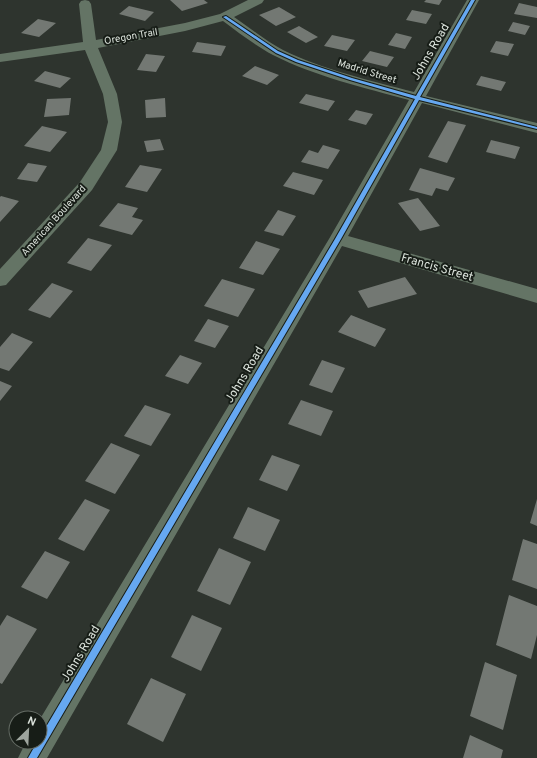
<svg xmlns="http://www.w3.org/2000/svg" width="537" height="758" font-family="Overpass,sans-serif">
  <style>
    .building { fill: #737873 }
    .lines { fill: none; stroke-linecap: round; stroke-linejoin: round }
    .minor { fill: #647465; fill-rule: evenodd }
    .cycleway-casing { stroke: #171d17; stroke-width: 2 }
    .cycleway { fill: #66a8f1; fill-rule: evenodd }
    .labels { text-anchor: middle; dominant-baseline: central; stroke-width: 4; stroke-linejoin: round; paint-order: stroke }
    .far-street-label { font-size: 10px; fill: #dbe2db; stroke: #171d17 }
    .street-label { font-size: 12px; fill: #dbe2db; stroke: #171d17 }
  </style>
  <rect width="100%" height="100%" fill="#2e342e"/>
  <path class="building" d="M 170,0 L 204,0 L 208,3 L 182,11 Z
    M 426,0 L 442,0 L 439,5 L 424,2 Z
    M 519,3 L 537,7 L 537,18 L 514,14 Z
    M 129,6 L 154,12 L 145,21 L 119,14 Z
    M 279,7 L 296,17 L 276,26 L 259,15 Z
    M 412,10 L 432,14 L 426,24 L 406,20 Z
    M 38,19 L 56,23 L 39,37 L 21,33 Z
    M 513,22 L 530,26 L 525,35 L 508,31 Z
    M 299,26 L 318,37 L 306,43 L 287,32 Z
    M 396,33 L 412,37 L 405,49 L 388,45 Z
    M 332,35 L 355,40 L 347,51 L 324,46 Z
    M 496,41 L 514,44 L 508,56 L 490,52 Z
    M 197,42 L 226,46 L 221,56 L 192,52 Z
    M 370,51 L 394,57 L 387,67 L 362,61 Z
    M 146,54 L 165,56 L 156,72 L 137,70 Z
    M 255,66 L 279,75 L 267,85 L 242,76 Z
    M 45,71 L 71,78 L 60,88 L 34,81 Z
    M 481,76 L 506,82 L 501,91 L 476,85 Z
    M 306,94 L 335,101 L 328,111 L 299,103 Z
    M 71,98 L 69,115 L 44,117 L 47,99 Z
    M 165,98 L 166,117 L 146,118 L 145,100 Z
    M 356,110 L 373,114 L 366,125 L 348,120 Z
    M 448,121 L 466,125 L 447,163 L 428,157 Z
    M 42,126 L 67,132 L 50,152 L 24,146 Z
    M 160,139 L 164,150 L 147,152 L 144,141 Z
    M 491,140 L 520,147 L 515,159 L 486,152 Z
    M 323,145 L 340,150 L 328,169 L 301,162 L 309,150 L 318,153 Z
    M 28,163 L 47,166 L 37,182 L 17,179 Z
    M 140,165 L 162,169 L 147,192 L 125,187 Z
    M 420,168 L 455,178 L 448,191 L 436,188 L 432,196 L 409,190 Z
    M 293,172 L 323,180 L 314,195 L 283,186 Z
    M 1,196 L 19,201 L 0,222 L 0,197 Z
    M 418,198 L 440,226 L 420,231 L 398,203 Z
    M 118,203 L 138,208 L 132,217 L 143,220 L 132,235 L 99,226 Z
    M 278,210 L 296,216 L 283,236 L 264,231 Z
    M 88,238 L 112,245 L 91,271 L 67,263 Z
    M 256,241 L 280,249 L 263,275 L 239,268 Z
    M 405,277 L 417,294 L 368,308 L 358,291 Z
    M 222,279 L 255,289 L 238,317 L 204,306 Z
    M 52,283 L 73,291 L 50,318 L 28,310 Z
    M 351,315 L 386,329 L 375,347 L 338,332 Z
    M 208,319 L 229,326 L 215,348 L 194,341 Z
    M 12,333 L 33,342 L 9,371 L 0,368 L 0,347 Z
    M 180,355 L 202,363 L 188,384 L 165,376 Z
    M 322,360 L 345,368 L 332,393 L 309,385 Z
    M 0,381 L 12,386 L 0,401 Z
    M 301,400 L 333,411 L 321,436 L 288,424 Z
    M 145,405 L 171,414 L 151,446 L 124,436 Z
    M 111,443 L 140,455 L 115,494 L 85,481 Z
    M 272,455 L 300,465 L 287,491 L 259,480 Z
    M 85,499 L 110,510 L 84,551 L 58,539 Z
    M 537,499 L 537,526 L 530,523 Z
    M 248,507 L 280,520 L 265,551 L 233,538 Z
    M 523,539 L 537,544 L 537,589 L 512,580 Z
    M 219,548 L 251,562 L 230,605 L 197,591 Z
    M 45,551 L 70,562 L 47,599 L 21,587 Z
    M 509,595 L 537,606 L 537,635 L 531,659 L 496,645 Z
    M 7,615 L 37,629 L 2,684 L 0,683 L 0,626 Z
    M 192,615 L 222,628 L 201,671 L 171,657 Z
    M 485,662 L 517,675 L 503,730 L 470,716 Z
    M 151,678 L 186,694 L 163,742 L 127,724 Z
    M 470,735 L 503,750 L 501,758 L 463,758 Z"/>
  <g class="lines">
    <path class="minor" d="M 85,0 L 89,1 L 91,4 L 96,40 L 185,23 L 220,14 L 248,0 L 264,0 L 262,3 L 234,17 C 250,28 266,41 283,50 C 321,69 372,81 414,92 L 467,0 L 479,0 L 426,96 L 537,123 L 537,133 L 422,103 L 348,236 L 537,289 L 537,303 L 342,246 L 47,758 L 18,758 L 26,742 L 40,742 L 40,719 L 329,239 L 409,100 C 365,88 314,76 273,55 C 256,46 239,33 223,21 L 185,31 L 98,48 L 117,94 L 122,122 L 117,150 L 92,190 L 6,285 L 0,286 L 0,269 L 80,182 L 101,150 L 108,122 L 103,94 L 85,50 L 0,62 L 0,54 L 83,42 L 79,4 L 81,1 Z"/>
    <g class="cycleway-casing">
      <path id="cycleway" d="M 471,0 L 475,0 L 420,97 L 537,127 L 537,129 L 419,100 L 341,239 L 37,758 L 28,758 L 37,742 L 40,742 L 40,737 L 335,239 L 415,99 L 350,80 L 296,62 L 276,53 L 223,17 L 226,16 L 278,51 L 298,60 L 352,78 L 416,96 Z"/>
    </g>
    <use href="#cycleway" class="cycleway"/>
  </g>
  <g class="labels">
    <g class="far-street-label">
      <text transform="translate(131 37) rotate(-10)">Oregon Trail</text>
      <text transform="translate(367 72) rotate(17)">Madrid Street</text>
      <text transform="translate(54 221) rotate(-48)">American Boulevard</text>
    </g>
    <g class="street-label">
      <text transform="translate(431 52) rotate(-60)">Johns Road</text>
      <text transform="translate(437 268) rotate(16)">Francis Street</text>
      <text transform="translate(245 375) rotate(-59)">Johns Road</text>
      <text transform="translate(81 654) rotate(-59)">Johns Road</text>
    </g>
  </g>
  <g transform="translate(28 730) rotate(24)"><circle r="19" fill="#171d17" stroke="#656c65"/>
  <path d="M0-3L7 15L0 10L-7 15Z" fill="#9ea59e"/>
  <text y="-6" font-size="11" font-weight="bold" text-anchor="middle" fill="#dbe2db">N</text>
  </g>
</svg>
